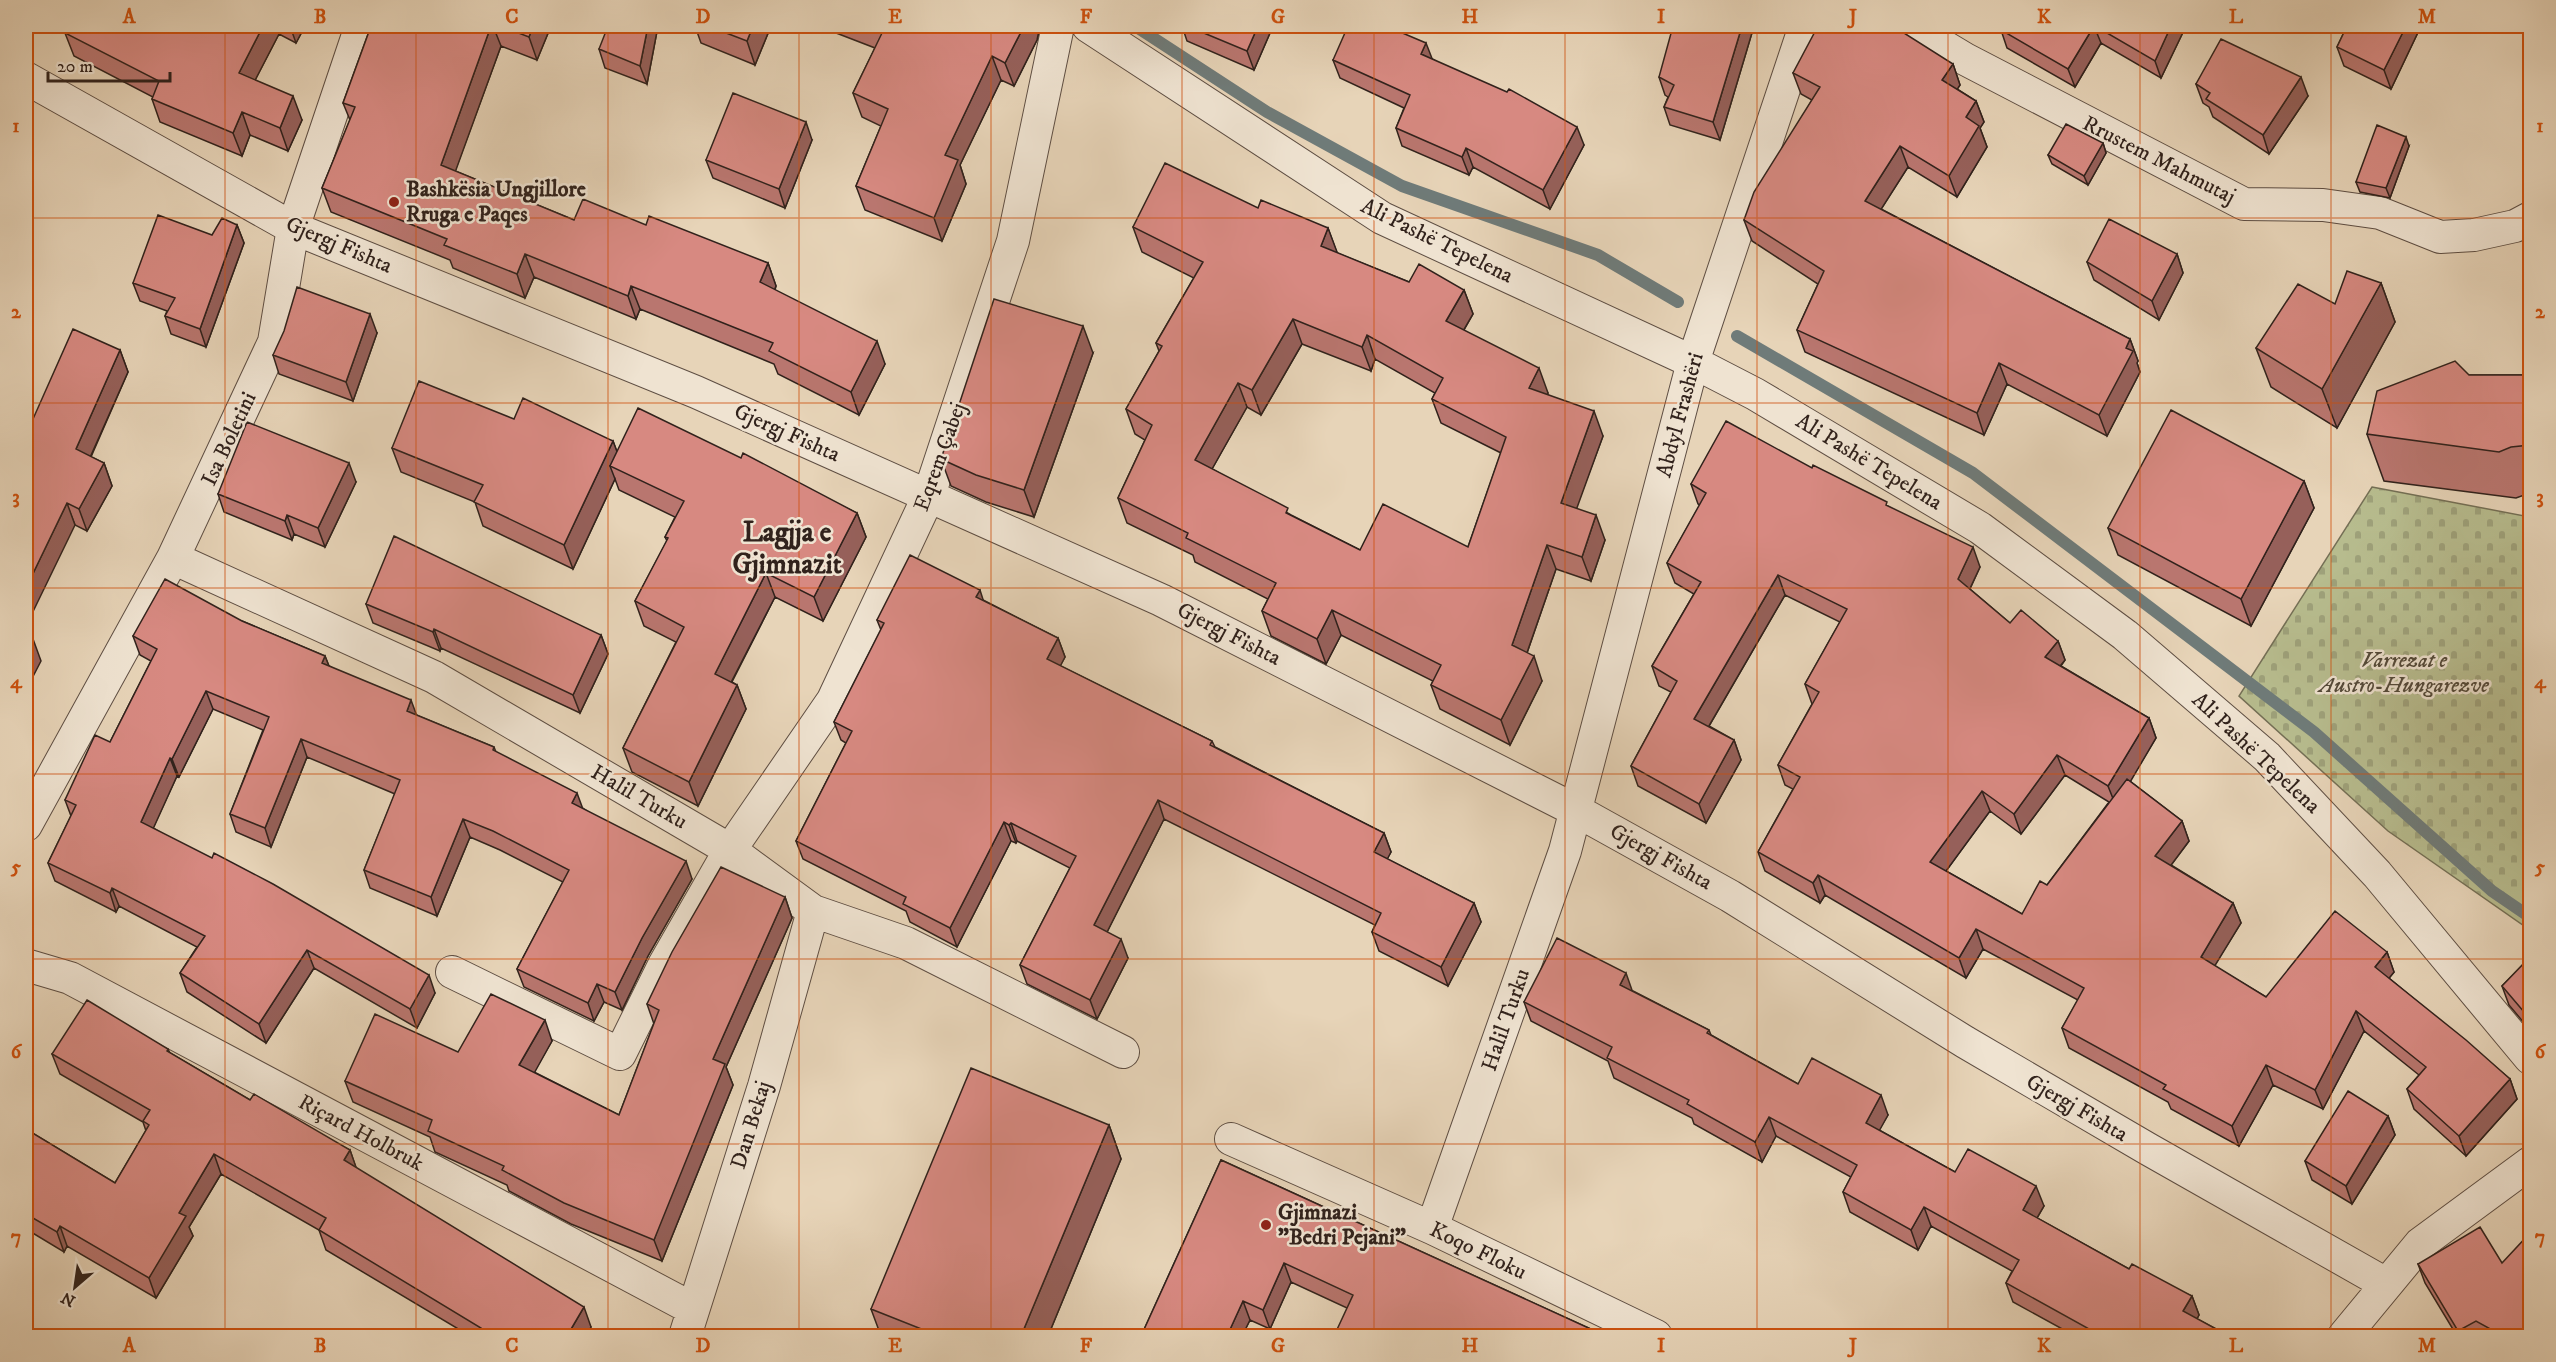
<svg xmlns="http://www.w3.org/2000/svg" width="2556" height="1362" font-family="'IM FELL DW Pica',serif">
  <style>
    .cemetery { fill: url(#cemetery-stones); stroke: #746f55; stroke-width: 1.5 }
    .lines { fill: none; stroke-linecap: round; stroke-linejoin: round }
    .stream { stroke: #6f7b79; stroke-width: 12 }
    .street-casing { stroke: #5e4e43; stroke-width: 34 }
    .street { stroke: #efe3d1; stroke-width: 32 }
    .wall { fill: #b9766f; stroke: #31221c; stroke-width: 1.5; fill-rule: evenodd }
    .shaded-wall { fill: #96605a; stroke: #31221c; stroke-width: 1.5 }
    .building { fill: #d78981; stroke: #31221c; stroke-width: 1.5; fill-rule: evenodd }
    .grid { fill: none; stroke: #cd510e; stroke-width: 1.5; stroke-opacity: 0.55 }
    .poi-dot { fill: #8f2418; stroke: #efe3d1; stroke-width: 2 }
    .labels { text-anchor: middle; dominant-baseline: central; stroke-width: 5; stroke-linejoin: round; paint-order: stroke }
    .street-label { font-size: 22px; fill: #31221c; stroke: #efe3d1 }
    .poi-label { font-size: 22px; font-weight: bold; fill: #31221c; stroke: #efe3d1; text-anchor: start }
    .park-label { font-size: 22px; font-style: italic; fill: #524838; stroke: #efe3d1 }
    .district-label { font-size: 28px; font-weight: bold; fill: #31221c; stroke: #efe3d1 }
    .neatline { fill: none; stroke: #cd510e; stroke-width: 2 }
    .grid-label { font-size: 20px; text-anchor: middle; font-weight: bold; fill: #cd510e }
  </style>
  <defs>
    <pattern id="cemetery-stones" width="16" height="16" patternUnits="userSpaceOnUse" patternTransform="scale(1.5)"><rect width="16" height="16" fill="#b7bc8e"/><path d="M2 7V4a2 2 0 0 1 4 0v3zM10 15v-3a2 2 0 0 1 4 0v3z" fill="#9ea17a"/></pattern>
  </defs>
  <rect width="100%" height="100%" fill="#e7d4b8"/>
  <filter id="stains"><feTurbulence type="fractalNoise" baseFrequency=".00333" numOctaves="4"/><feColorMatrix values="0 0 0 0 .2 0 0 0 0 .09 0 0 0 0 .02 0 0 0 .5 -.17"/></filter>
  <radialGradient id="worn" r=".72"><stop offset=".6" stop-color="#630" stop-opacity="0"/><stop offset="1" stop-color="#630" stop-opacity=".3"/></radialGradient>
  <path class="cemetery" d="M 2372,487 L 2530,517 L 2530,930 L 2388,831 L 2239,696 Z"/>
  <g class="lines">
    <path class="stream" d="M 1135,26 L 1267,112 L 1402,186 L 1598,255 L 1678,302
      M 1737,336 L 1973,473 L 2314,732 L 2492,891 L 2530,917"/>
    <g class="street-casing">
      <path id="street" d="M 1088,26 L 1382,218 L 1693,362 L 1755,394 L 1980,528 L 2125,635 L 2267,757 L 2377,874 L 2530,1058
        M 1910,26 L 1965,59 L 2244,204 L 2323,205 L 2380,213 L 2440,237 L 2474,235 L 2515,226 L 2530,218
        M 26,78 L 293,228 L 696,392 L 1161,600 L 1577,811 L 1730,896 L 1965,1042 L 2148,1149 L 2386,1284
        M 173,558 L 434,677 L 730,850 L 813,911 L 906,943 L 1123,1052
        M 26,825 L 173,558 L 274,342 L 293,228 L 361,26
        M 26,965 L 70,978 L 693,1309
        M 452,972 L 620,1054 L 664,965 L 730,850 L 833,700 L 929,495 L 1013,241 L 1058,26
        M 1231,1139 L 1432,1228 L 1656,1336
        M 1432,1228 L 1565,851 L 1693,362 L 1805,26
        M 685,1336 L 764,1086 L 813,911
        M 2344,1336 L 2420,1244 L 2530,1163"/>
    </g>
    <use href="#street" class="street"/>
  </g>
  <path class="wall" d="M 69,26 L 305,26 L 296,43 L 279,34 L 255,80 L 302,120 L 288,151 L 250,135 L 242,156 L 160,122 L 152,99 L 153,97 L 74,56 L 65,33 Z
    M 371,26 L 551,26 L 537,60 L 501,46 L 455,171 L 574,220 L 646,225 L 768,263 L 776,286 L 775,290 L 885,364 L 859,415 L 778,374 L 774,364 L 640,309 L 636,319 L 534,277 L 525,298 L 453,268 L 450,260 L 331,212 L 322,188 L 350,120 L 343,103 Z
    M 658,26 L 647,84 L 605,68 L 599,49 Z
    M 695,26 L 771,26 L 755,65 L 701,43 Z
    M 818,26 L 1040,26 L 1037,40 L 1014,86 L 1001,80 L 960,165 L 966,184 L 942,241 L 865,210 L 856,186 L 881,126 L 862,117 L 853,93 L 875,48 Z
    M 1182,26 L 1273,26 L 1254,70 L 1187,41 Z
    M 1754,26 L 1720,140 L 1670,125 L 1664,107 L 1668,97 L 1665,95 L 1659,77 Z
    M 2003,26 L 2186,26 L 2161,78 L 2101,43 L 2075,87 L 2007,48 L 2001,30 Z
    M 2347,26 L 2421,26 L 2391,89 L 2344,66 L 2337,47 Z
    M 2472,26 L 2483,26 L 2480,30 Z
    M 1432,59 L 1584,145 L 1550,209 L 1473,167 L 1469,175 L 1402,146 L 1396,128 L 1404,108 L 1340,78 L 1333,60 Z
    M 1953,64 L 1960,85 L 1957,89 L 1976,101 L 1984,122 L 1980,128 L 1987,147 L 1957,197 L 1908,167 L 1881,209 L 2130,339 L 2138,361 L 2137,363 L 2140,372 L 2107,436 L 2007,384 L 1984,435 L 1805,352 L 1797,330 L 1818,284 L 1752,241 L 1744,220 L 1812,100 L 1801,94 L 1793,73 Z
    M 2196,84 L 2308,96 L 2269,154 L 2213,117 L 2209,107 L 2203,103 Z
    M 812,140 L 785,208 L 713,178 L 706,160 Z
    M 2103,143 L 2106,153 L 2088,185 L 2052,164 L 2048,155 Z
    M 2409,146 L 2390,198 L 2360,192 L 2356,182 Z
    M 1258,208 L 1328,228 L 1337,253 L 1409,282 L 1464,290 L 1473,314 L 1464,330 L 1548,393 L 1547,394 L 1603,436 L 1576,508 L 1605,540 L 1591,581 L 1556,569 L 1527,653 L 1542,681 L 1510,745 L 1440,709 L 1431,685 L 1433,681 L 1341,635 L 1326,664 L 1271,636 L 1262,611 L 1268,599 L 1195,562 L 1193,555 L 1127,523 L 1118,498 L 1145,440 L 1135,434 L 1126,409 L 1159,351 L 1156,343 L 1194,278 L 1142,252 L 1133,227 ZM 1302,344 L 1371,371 L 1375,359 L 1435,393 L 1432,399 L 1441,423 L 1501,453 L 1468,547 L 1360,550 L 1291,515 L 1212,469 L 1247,407 L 1261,415 Z
    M 237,225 L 244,243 L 206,347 L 171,334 L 165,316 L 167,311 L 140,301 L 133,283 L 212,235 Z
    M 2177,254 L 2183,273 L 2159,320 L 2094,280 L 2087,262 Z
    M 2381,283 L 2395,322 L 2337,428 L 2271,387 L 2256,348 L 2335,304 Z
    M 377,333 L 353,401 L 279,374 L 273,355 Z
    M 2530,340 L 2530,361 L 2526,350 Z
    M 120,350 L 128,372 L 91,457 L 104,463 L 112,486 L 87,531 L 75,525 L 33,419 Z
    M 1093,353 L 1034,517 L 986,502 L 951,486 L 941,459 Z
    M 2469,375 L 2530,375 L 2530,493 L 2516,498 L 2384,481 L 2367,434 Z
    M 514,419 L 613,441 L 617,452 L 741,458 L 857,513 L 866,537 L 823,621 L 775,597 L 732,682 L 737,685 L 746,709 L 698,806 L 632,772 L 623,748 L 676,642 L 644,626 L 635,601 L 667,541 L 665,537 L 675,517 L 619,490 L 615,479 L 573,569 L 483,526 L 475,502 L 401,472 L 392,448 Z
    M 1812,468 L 1889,507 L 1980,567 L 1970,589 L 2010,623 L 2058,641 L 2065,660 L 2061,666 L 2149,718 L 2156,738 L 2130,781 L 2182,821 L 2189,841 L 2171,865 L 2233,903 L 2241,923 L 2214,966 L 2266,997 L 2387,952 L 2394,972 L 2389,978 L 2510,1079 L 2517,1099 L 2466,1156 L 2414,1109 L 2407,1089 L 2419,1075 L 2364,1031 L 2323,1109 L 2273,1085 L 2239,1146 L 2171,1109 L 2168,1102 L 2069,1048 L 2062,1028 L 2078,1000 L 1983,949 L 1966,978 L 1825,895 L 1820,903 L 1765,871 L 1758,852 L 1793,789 L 1785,785 L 1778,765 L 1812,704 L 1805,684 L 1840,622 L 1785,595 L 1709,726 L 1734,740 L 1741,760 L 1706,823 L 1638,786 L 1631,766 L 1671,692 L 1659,686 L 1652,666 L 1694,594 L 1675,583 L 1667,563 L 1700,505 L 1698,504 L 1691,484 ZM 2065,775 L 2109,802 L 2047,885 L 2022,914 L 1946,871 L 1990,811 L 2021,834 Z
    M 2304,481 L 2314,508 L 2251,626 L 2118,555 L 2108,528 Z
    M 356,482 L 325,547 L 294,534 L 292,540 L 224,512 L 218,494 Z
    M 983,600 L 1058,638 L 1065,657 L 1060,666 L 1212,741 L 1215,747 L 1384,833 L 1391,852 L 1387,859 L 1474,903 L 1481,922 L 1448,986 L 1379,951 L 1372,932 L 1375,925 L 1164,819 L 1107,932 L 1128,958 L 1097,1019 L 1027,984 L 1020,965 L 1070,868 L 1017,841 L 1016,843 L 1011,841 L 957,947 L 910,922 L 906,911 L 803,859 L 796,841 L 846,743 L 841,740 L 834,722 L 881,630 L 877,620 Z
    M 366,604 L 601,635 L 608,654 L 580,713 L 441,648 L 440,651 L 373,623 Z
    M 242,621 L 325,656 L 329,666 L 416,715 L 494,747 L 496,752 L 692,879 L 648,956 L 622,1010 L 604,1002 L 594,1021 L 524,987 L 517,969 L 563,882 L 500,850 L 470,837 L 437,916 L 370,888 L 364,870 L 395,794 L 307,757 L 271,847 L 236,832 L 230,814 L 263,730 L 213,709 L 179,777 L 177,776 L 153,828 L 435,993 L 417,1028 L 314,968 L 266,1043 L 187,992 L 180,973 L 197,947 L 119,906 L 116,912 L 55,881 L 48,863 L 71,816 L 65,800 L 110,742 L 151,661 L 140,655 L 133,636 Z
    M 785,897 L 792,918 L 726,1067 L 733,1085 L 662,1261 L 571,1224 L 509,1191 L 507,1185 L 435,1152 L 430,1137 L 353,1102 L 345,1081 L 458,1052 L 552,1041 L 534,1072 L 619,1115 L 654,1024 L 647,1004 Z
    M 2530,957 L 2530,1030 L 2509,1005 L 2502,986 Z
    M 1633,991 L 1709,1030 L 1711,1035 L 1798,1084 L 1888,1115 L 1879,1130 L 1955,1172 L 2044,1206 L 2037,1218 L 2129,1269 L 2192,1296 L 2199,1315 L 2197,1319 L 2229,1336 L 2075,1336 L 2013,1302 L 2006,1283 L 2012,1271 L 1931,1226 L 1918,1250 L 1850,1212 L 1843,1192 L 1851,1177 L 1776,1136 L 1762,1162 L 1694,1124 L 1692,1118 L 1614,1078 L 1608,1061 L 1531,1021 L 1524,1002 Z
    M 168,1049 L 170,1053 L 250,1100 L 350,1150 L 356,1168 L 591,1327 L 586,1336 L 470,1336 L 326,1250 L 319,1230 L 221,1174 L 189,1227 L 193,1236 L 156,1298 L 67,1246 L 64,1252 L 26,1229 L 26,1129 L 115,1183 L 146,1131 L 143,1122 L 60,1074 L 52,1054 Z
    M 2388,1116 L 2395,1135 L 2352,1204 L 2312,1180 L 2305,1161 Z
    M 1109,1125 L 1121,1159 L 1048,1336 L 881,1336 L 871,1309 Z
    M 1221,1160 L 1606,1336 L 1347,1308 L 1291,1282 L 1270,1329 L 1250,1320 L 1242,1336 L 1142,1336 L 1142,1334 Z
    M 2502,1263 L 2530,1336 L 2457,1336 L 2425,1283 L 2418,1264 Z"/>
  <path class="shaded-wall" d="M 263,26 L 276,26 L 279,34 L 247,96 L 239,73 Z
    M 290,26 L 305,26 L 296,43 Z
    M 491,26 L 493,26 L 501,46 L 449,189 L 441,165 Z
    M 533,26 L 551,26 L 537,60 L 529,37 Z
    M 648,26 L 658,26 L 647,84 L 640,66 Z
    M 753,26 L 771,26 L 755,65 L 747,41 Z
    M 1024,26 L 1040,26 L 1037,40 L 1014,86 L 1005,63 Z
    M 1258,26 L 1273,26 L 1254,70 L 1247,51 Z
    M 1742,26 L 1754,26 L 1720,140 L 1713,122 Z
    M 2094,26 L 2101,43 L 2075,87 L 2068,69 Z
    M 2171,26 L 2186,26 L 2161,78 L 2155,61 Z
    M 2406,26 L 2421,26 L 2391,89 L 2384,70 Z
    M 1426,43 L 1433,61 L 1421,54 Z
    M 992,56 L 1001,80 L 960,165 L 966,184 L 942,241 L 934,218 L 945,155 Z
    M 1953,64 L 1960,85 L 1950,101 L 1942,80 Z
    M 2301,77 L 2308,96 L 2269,154 L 2263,135 Z
    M 293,96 L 302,120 L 288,151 L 280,128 Z
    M 1976,101 L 1984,122 L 1980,128 L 1987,147 L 1957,197 L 1949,176 L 1966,117 Z
    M 242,112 L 250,135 L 242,156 L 233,133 Z
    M 806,122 L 812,140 L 785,208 L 779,189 Z
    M 1577,127 L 1584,145 L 1550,209 L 1543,190 Z
    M 2406,137 L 2409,146 L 2390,198 L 2386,188 Z
    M 2103,143 L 2106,153 L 2088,185 L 2084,176 Z
    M 1900,146 L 1908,167 L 1873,222 L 1865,201 Z
    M 1466,148 L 1473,167 L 1469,175 L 1462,157 Z
    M 237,225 L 244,243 L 206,347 L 200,329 Z
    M 1328,228 L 1337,252 L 1329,271 L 1321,246 Z
    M 525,254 L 534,277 L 525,298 L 517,274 Z
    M 2177,254 L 2183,273 L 2159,320 L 2152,301 Z
    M 768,263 L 776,286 L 768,306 L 760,282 Z
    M 2381,283 L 2395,322 L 2337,428 L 2322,389 Z
    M 631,286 L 640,309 L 636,319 L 628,296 Z
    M 1464,290 L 1473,314 L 1455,345 L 1446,321 Z
    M 370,314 L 377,333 L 353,401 L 346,382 Z
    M 1293,319 L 1302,344 L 1261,415 L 1252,390 Z
    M 1083,326 L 1093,353 L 1034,517 L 1024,490 Z
    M 1367,335 L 1375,359 L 1371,371 L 1362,347 Z
    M 2130,339 L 2138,361 L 2137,363 L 2140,372 L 2107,436 L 2099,415 L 2126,348 Z
    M 877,341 L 885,364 L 859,415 L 851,392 Z
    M 120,350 L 128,372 L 84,471 L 76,449 Z
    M 1999,363 L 2007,384 L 1984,435 L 1977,413 Z
    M 1539,368 L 1548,393 L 1538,412 L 1529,388 Z
    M 1238,383 L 1247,407 L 1203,485 L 1195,460 Z
    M 1594,411 L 1603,436 L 1570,527 L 1561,503 Z
    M 613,441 L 622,465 L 610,466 L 615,479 L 573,569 L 564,545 Z
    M 104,463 L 112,486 L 87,531 L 79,509 Z
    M 349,463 L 356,482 L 325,547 L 318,528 Z
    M 2304,481 L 2314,508 L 2251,626 L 2241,599 Z
    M 67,503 L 75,525 L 26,626 L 26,588 Z
    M 857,513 L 866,537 L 823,621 L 814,597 Z
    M 287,515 L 294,534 L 292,540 L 285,521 Z
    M 1596,515 L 1605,540 L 1591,581 L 1582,557 Z
    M 1547,545 L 1556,569 L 1521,670 L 1512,645 Z
    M 1973,547 L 1980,567 L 1965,599 L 1958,579 Z
    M 766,573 L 775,597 L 723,698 L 715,674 Z
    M 1778,575 L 1785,595 L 1702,738 L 1694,719 Z
    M 980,590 L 986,609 L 976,597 Z
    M 1332,610 L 1341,635 L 1326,664 L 1317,639 Z
    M 434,629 L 441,648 L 440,651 L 433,632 Z
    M 601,635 L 608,654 L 580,713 L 573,695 Z
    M 1058,638 L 1065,657 L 1054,678 L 1047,659 Z
    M 33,639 L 41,661 L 26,690 L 26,653 Z
    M 2058,641 L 2065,660 L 2052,676 L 2045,657 Z
    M 325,656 L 332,674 L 322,663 Z
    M 1534,656 L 1542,681 L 1510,745 L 1501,720 Z
    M 737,685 L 746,709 L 698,806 L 689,782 Z
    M 206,691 L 213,709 L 179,777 L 172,759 Z
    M 411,700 L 418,719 L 407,711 Z
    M 2149,718 L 2156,738 L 2116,806 L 2108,786 Z
    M 301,739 L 307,757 L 271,847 L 265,828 Z
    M 1734,740 L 1741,760 L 1706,823 L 1699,804 Z
    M 2057,755 L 2065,775 L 2021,834 L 2014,814 Z
    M 170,758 L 177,776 L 148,840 L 141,822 Z
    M 1982,791 L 1990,811 L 1938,882 L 1930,862 Z
    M 577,793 L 584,812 L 572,803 Z
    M 1158,800 L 1164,819 L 1101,944 L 1094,925 Z
    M 463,819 L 470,837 L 437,916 L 431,897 Z
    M 2182,821 L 2189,841 L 2163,876 L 2155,856 Z
    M 1004,822 L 1011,841 L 957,947 L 950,928 Z
    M 1011,823 L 1017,841 L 1016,843 L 1009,825 Z
    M 1384,833 L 1391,852 L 1381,871 L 1374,852 Z
    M 686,861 L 692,879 L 648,956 L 622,1010 L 615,992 L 642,938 Z
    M 1818,875 L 1825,895 L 1820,903 L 1813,883 Z
    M 112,888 L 119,906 L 116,912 L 110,893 Z
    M 785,897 L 792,918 L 726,1067 L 733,1085 L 662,1261 L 654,1240 L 713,1059 Z
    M 1474,903 L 1481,922 L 1448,986 L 1441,967 Z
    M 2233,903 L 2241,923 L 2208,977 L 2201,957 Z
    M 1976,929 L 1983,949 L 1966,978 L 1959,958 Z
    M 1121,939 L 1128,958 L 1097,1019 L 1090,1000 Z
    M 307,950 L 314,968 L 266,1043 L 259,1024 Z
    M 2387,952 L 2394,972 L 2382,987 L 2375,967 Z
    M 1626,973 L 1633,993 L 1620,985 Z
    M 429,975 L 435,993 L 417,1028 L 410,1009 Z
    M 597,984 L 604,1002 L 594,1021 L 588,1003 Z
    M 2356,1011 L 2364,1031 L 2323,1109 L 2315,1090 Z
    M 545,1020 L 552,1041 L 527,1086 L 519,1065 Z
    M 2266,1065 L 2273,1085 L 2239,1146 L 2232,1126 Z
    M 2510,1079 L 2517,1099 L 2466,1156 L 2459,1136 Z
    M 1881,1095 L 1888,1115 L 1873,1142 L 1866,1123 Z
    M 2388,1116 L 2395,1135 L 2352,1204 L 2346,1186 Z
    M 1769,1117 L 1776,1136 L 1762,1162 L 1755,1142 Z
    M 1109,1125 L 1121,1159 L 1048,1336 L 1021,1336 Z
    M 350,1150 L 357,1170 L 344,1160 Z
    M 214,1154 L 221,1174 L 189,1227 L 193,1236 L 156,1298 L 149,1278 L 179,1213 Z
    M 2036,1186 L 2044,1206 L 2030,1230 L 2023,1210 Z
    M 1924,1207 L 1931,1226 L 1918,1250 L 1911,1230 Z
    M 60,1226 L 67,1246 L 64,1252 L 57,1232 Z
    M 1284,1263 L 1291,1282 L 1270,1329 L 1263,1310 Z
    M 2192,1296 L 2199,1315 L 2190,1331 L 2183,1311 Z
    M 1243,1301 L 1250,1320 L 1242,1336 L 1227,1336 Z
    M 584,1307 L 591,1327 L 586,1336 L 567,1336 Z"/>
  <path class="building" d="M 69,26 L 263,26 L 239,73 L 293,96 L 280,128 L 242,112 L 233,133 L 152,99 L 159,81 L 65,33 Z
    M 371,26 L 491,26 L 441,165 L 574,220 L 583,199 L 646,225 L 649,216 L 768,263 L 760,282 L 877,341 L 851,392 L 769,351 L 773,343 L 631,286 L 628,296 L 525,254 L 517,274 L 444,245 L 447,239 L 322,188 L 355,107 L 343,103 Z
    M 500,26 L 533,26 L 529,37 Z
    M 608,26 L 648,26 L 640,66 L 599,49 Z
    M 708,26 L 753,26 L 747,41 Z
    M 870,26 L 1024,26 L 1005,63 L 992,56 L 945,155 L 958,160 L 934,218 L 856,186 L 888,109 L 853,93 L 883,31 Z
    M 1187,26 L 1258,26 L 1247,51 Z
    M 1348,26 L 1386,26 L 1426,43 L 1421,54 L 1507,92 L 1509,89 L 1577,127 L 1543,190 L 1466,148 L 1462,157 L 1396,128 L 1410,95 L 1333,60 Z
    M 1673,26 L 1742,26 L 1713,122 L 1664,107 L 1674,85 L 1659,77 Z
    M 1818,26 L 1893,26 L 1953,64 L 1942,80 L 1976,101 L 1966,117 L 1979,126 L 1949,176 L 1900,146 L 1865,201 L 2130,339 L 2126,348 L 2133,351 L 2099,415 L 1999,363 L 1977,413 L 1797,330 L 1824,271 L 1744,220 L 1754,192 L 1820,87 L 1793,73 Z
    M 2003,26 L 2094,26 L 2068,69 L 2001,30 Z
    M 2095,26 L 2171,26 L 2155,61 Z
    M 2347,26 L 2406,26 L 2384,70 L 2337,47 Z
    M 2221,39 L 2301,77 L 2263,135 L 2206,99 L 2210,93 L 2196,84 Z
    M 733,93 L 806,122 L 779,189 L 706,160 Z
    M 2066,124 L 2103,143 L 2084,176 L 2048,155 Z
    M 2377,125 L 2406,137 L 2386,188 L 2356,182 Z
    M 1165,163 L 1258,208 L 1261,200 L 1328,228 L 1321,246 L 1409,282 L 1419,264 L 1464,290 L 1446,321 L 1539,368 L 1529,388 L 1594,411 L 1561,503 L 1596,515 L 1582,557 L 1547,545 L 1512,645 L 1534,656 L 1501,720 L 1431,685 L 1441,665 L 1332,610 L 1317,639 L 1262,611 L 1276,583 L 1186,538 L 1188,533 L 1118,498 L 1152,425 L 1126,409 L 1162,346 L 1156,343 L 1203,262 L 1133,227 ZM 1293,319 L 1362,347 L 1367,335 L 1443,378 L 1432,399 L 1506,437 L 1468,547 L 1383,504 L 1360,550 L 1286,513 L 1288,508 L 1195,460 L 1238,383 L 1252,390 Z
    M 158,215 L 212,235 L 222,218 L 237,225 L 200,329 L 165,316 L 175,298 L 133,283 Z
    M 2109,219 L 2177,254 L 2152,301 L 2087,262 Z
    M 2347,271 L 2381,283 L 2322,389 L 2256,348 L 2298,284 L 2335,304 Z
    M 297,287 L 370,314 L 346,382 L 273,355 L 284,331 Z
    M 994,299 L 1083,326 L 1024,490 L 976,475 L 941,459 Z
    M 73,329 L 120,350 L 76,449 L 104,463 L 79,509 L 67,503 L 26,588 L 26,415 L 33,419 Z
    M 2530,340 L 2530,352 L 2526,350 Z
    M 2455,361 L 2469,375 L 2530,375 L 2530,445 L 2511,447 L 2499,452 L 2367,434 L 2377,391 Z
    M 419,381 L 514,419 L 523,398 L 613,441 L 564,545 L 474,502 L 483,485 L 392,448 Z
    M 638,408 L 741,458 L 743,453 L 857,513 L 814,597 L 766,573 L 715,674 L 737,685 L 689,782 L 623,748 L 684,627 L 635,601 L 668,538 L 665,537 L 684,501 L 610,466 Z
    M 2171,410 L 2304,481 L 2241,599 L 2108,528 Z
    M 1726,421 L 1812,468 L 1813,465 L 1887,502 L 1886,505 L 1973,547 L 1958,579 L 2010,623 L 2021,610 L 2058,641 L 2045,657 L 2149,718 L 2108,786 L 2057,755 L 2014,814 L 1982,791 L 1930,862 L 2022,914 L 2040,881 L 2047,885 L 2127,779 L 2182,821 L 2155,856 L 2233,903 L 2201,957 L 2266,997 L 2335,911 L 2387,952 L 2375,967 L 2466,1040 L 2510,1079 L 2459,1136 L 2407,1089 L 2426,1067 L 2356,1011 L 2315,1090 L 2266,1065 L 2232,1126 L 2163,1089 L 2166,1085 L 2062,1028 L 2084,988 L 1976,929 L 1959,958 L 1818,875 L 1813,883 L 1758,852 L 1800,777 L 1778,765 L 1819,692 L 1805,684 L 1847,609 L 1778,575 L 1694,719 L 1734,740 L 1699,804 L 1631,766 L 1677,681 L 1652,666 L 1701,582 L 1667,563 L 1706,493 L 1691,484 Z
    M 247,422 L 349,463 L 318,528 L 287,515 L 285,521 L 218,494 Z
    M 394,536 L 601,635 L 573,695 L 434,629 L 433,632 L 366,604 Z
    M 910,555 L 980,590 L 976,597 L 1058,638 L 1047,659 L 1212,741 L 1210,745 L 1384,833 L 1374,852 L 1474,903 L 1441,967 L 1372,932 L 1381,913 L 1158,800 L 1094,925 L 1121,939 L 1090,1000 L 1020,965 L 1076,856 L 1011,823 L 1009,825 L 1004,822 L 950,928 L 903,904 L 906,897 L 796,841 L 852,731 L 834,722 L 884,623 L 877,620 Z
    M 165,579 L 242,621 L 325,656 L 322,663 L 411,700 L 407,711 L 494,747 L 493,750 L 577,793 L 572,803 L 686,861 L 642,938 L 615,992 L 597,984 L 588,1003 L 517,969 L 569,870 L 493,831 L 463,819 L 431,897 L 364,870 L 400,780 L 301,739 L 265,828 L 230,814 L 269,717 L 206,691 L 172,759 L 170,758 L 141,822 L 212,858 L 214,853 L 273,884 L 429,975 L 410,1009 L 307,950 L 259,1024 L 180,973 L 205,936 L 112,888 L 110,893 L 48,863 L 76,805 L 65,800 L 95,735 L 110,742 L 157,649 L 133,636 Z
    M 26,635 L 33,639 L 26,653 Z
    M 721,867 L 785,897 L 713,1059 L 725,1064 L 654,1240 L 564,1203 L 502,1170 L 504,1166 L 428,1131 L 432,1120 L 345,1081 L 375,1014 L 458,1052 L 491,994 L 545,1020 L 519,1065 L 619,1115 L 659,1010 L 647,1004 L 672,952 Z
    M 1557,938 L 1626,973 L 1620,985 L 1709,1030 L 1707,1033 L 1798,1084 L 1812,1058 L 1881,1095 L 1866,1123 L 1955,1172 L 1968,1149 L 2036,1186 L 2023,1210 L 2129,1269 L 2132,1264 L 2192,1296 L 2183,1311 L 2229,1336 L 2095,1336 L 2089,1334 L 2091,1330 L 2006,1283 L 2019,1260 L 1924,1207 L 1911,1230 L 1843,1192 L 1857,1165 L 1769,1117 L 1755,1142 L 1687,1104 L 1689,1100 L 1607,1058 L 1612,1047 L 1524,1002 Z
    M 2530,957 L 2530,1019 L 2502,986 Z
    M 87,1000 L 168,1049 L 167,1051 L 250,1100 L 254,1094 L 350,1150 L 344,1160 L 584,1307 L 567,1336 L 491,1336 L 480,1330 L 481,1328 L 319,1230 L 326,1218 L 214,1154 L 179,1213 L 186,1216 L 149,1278 L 60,1226 L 57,1232 L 26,1214 L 26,1129 L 115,1183 L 149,1125 L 143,1121 L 150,1110 L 52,1054 Z
    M 971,1068 L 1109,1125 L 1021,1336 L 939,1336 L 871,1309 Z
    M 2348,1091 L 2388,1116 L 2346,1186 L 2305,1161 Z
    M 1221,1160 L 1606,1336 L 1334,1336 L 1353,1295 L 1284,1263 L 1263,1310 L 1243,1301 L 1227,1336 L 1147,1336 L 1142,1334 Z
    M 2480,1227 L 2502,1263 L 2530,1233 L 2530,1336 L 2503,1336 L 2476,1321 L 2458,1331 L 2418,1264 Z"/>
  <path class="grid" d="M 225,26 L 225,1336M 416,26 L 416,1336M 608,26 L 608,1336M 799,26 L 799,1336M 991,26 L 991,1336M 1182,26 L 1182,1336M 1374,26 L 1374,1336M 1565,26 L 1565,1336M 1757,26 L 1757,1336M 1948,26 L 1948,1336M 2140,26 L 2140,1336M 2331,26 L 2331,1336M 26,218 L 2530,218M 26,403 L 2530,403M 26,588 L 2530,588M 26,774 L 2530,774M 26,959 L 2530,959M 26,1144 L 2530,1144"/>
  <g class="poi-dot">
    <circle cx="394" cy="202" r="6"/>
    <circle cx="1266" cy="1225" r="6"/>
  </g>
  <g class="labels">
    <g class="street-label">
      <text transform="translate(2159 160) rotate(27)">Rrustem Mahmutaj</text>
      <text transform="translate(1437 241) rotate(26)">Ali Pashë Tepelena</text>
      <text transform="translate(339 245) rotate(23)">Gjergj Fishta</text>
      <text transform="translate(1680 415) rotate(-75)">Abdyl Frashëri</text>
      <text transform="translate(787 433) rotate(24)">Gjergj Fishta</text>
      <text transform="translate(229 439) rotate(-65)">Isa Boletini</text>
      <text transform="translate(940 457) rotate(-70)">Eqrem Çabej</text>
      <text transform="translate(1869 462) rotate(31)">Ali Pashë Tepelena</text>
      <text transform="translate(1229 634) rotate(27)">Gjergj Fishta</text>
      <text transform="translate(2256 753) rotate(43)">Ali Pashë Tepelena</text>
      <text transform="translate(639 797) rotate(30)">Halil Turku</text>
      <text transform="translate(1661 857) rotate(29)">Gjergj Fishta</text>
      <text transform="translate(1506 1020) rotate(-71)">Halil Turku</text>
      <text transform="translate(2077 1108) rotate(30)">Gjergj Fishta</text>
      <text transform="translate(751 1125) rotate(-73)">Dan Bekaj</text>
      <text transform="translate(361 1133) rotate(28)">Riçard Holbruk</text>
      <text transform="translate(1478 1251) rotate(26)">Koqo Floku</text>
    </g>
    <g class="poi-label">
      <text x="406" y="189">Bashkësia Ungjillore<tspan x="406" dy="25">Rruga e Paqes</tspan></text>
      <text x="1278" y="1212">Gjimnazi<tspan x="1278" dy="25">"Bedri Pejani"</tspan></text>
    </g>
    <g class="park-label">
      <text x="2404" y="660">Varrezat e<tspan x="2404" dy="25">Austro-Hungarezve</tspan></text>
    </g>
    <g class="district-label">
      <text x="787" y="532">Lagjja e<tspan x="787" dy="32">Gjimnazit</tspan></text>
    </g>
  </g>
  <rect width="2556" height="1362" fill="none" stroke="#e7d4b8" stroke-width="66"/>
  <g transform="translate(75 1287) rotate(209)" stroke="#efe3d1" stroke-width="4.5" paint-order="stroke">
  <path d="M0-4.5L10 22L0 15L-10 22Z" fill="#31221c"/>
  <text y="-9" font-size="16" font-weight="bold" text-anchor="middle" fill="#31221c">N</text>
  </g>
  <path d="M48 72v9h122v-9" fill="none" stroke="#31221c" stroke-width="3"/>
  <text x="57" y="72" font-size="18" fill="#31221c" stroke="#efe3d1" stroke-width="4.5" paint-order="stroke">20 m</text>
  <rect x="33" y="33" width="2490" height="1296" class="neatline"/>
  <g class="grid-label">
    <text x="129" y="23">A</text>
    <text x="320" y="23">B</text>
    <text x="512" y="23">C</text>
    <text x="703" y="23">D</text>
    <text x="895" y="23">E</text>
    <text x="1086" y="23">F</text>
    <text x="1278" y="23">G</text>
    <text x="1470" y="23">H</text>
    <text x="1661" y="23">I</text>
    <text x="1853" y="23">J</text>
    <text x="2044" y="23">K</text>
    <text x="2236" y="23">L</text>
    <text x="2427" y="23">M</text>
    <text x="16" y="132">1</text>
    <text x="2540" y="132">1</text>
    <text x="16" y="318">2</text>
    <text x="2540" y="318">2</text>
    <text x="16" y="503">3</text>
    <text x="2540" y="503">3</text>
    <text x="16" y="688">4</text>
    <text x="2540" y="688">4</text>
    <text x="16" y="873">5</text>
    <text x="2540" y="873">5</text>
    <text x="16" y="1058">6</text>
    <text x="2540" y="1058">6</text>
    <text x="16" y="1243">7</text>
    <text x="2540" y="1243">7</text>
    <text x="129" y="1352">A</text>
    <text x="320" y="1352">B</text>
    <text x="512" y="1352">C</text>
    <text x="703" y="1352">D</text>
    <text x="895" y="1352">E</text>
    <text x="1086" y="1352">F</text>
    <text x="1278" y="1352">G</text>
    <text x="1470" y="1352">H</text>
    <text x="1661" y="1352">I</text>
    <text x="1853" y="1352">J</text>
    <text x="2044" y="1352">K</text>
    <text x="2236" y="1352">L</text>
    <text x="2427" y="1352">M</text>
  </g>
  <rect width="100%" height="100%" filter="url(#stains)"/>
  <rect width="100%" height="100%" fill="url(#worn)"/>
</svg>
